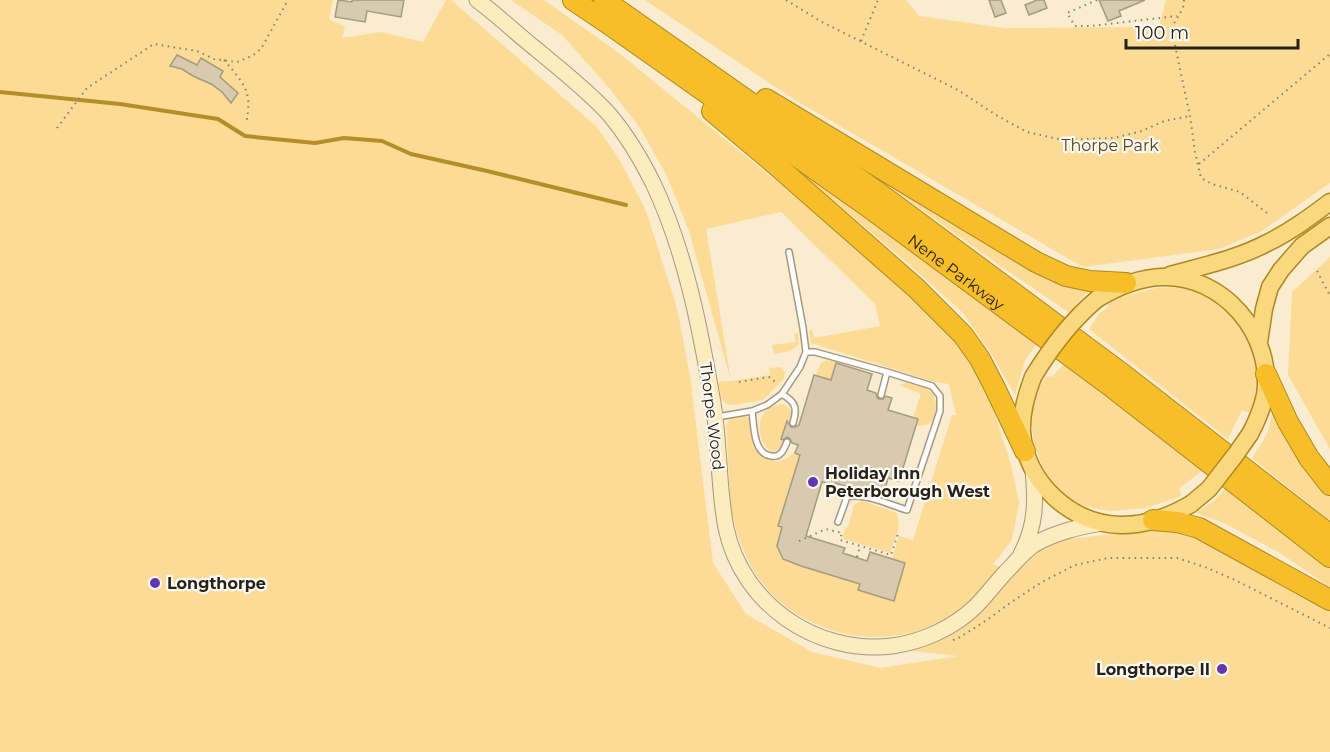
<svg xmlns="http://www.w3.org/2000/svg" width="1330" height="752" font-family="Montserrat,sans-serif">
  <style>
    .green { fill: #fbdb95 }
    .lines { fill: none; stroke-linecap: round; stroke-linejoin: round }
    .stream { stroke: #b58d29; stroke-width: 4 }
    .building { fill: #d7caae; stroke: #a69a7f; stroke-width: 1.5 }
    .lane-casing { stroke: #a5987e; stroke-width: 8 }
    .secondary-casing { stroke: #a5987e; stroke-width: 17 }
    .primary-casing { stroke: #ae8722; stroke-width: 19 }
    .highway-casing { stroke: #ae8722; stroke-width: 22 }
    .path { stroke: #887f6c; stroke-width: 2; stroke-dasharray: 1.5 4.5; stroke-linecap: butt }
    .lane { stroke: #fff; stroke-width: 5 }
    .secondary { stroke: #fcecbe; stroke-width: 15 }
    .primary { stroke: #fad87e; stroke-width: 16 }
    .highway { stroke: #f6be28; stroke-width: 20 }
    .primary-bridge-casing { stroke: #ae8722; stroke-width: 19; stroke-linecap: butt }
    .primary-bridge { stroke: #fad87e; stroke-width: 16 }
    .poi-dot { fill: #6336ae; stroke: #fdfaf5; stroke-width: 2 }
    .labels { text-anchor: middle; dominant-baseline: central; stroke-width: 4.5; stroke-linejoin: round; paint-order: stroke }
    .park-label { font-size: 16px; fill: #56451e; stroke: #fdfaf5 }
    .street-label { font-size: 16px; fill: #272218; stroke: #fdfaf5 }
    .poi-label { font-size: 16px; font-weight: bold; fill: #272218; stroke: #fdfaf5; text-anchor: start }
  </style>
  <rect width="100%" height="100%" fill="#faeccf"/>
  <path class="green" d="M 0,0 L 333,0 L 329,20 L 345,26 L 342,38 L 381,32 L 423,42 L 446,0 L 451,0 L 597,127 L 621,162 L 646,211 L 677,308 L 690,376 L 713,563 L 746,614 L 812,652 L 881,668 L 958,656 L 903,650 L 947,637 L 983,603 L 1036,549 L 1060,540 L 1156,529 L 1197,534 L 1330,610 L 1330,752 L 0,752 Z
    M 511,0 L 544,0 L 615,50 L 812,210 L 901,286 L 947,329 L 965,352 L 990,398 L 1011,465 L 1019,503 L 1012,540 L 993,564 L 1001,567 C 990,580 979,594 967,605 C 956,614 941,622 928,628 C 917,633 904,634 892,636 C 837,642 776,615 750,564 C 741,547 734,527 731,508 C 729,499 730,490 729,481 C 728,462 728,444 726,426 L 730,418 C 736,416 743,413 749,418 C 756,424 750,445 759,454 C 761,456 764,457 767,459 C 779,465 787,459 796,451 L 796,453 L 802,455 L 800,459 L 798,459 L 779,526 L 782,527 L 777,546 L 783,558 L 801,566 L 860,584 L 858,590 L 894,601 L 905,563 L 892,559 L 899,536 L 913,540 L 952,415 L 956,415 L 949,384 L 935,382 L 811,343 L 809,331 L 812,330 L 814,338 L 880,326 L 875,304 L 781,212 L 706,229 L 731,381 L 770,375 L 769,368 L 781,367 L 785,372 L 784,379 L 763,400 L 734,405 L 726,404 L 721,398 L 718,382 L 731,381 L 689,231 L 666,174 L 640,128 L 611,90 L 562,35 Z
    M 645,0 L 906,0 L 919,16 L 1005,28 L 1159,27 L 1166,0 L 1330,0 L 1330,183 L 1262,231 L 1219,249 L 1083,267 L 795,100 Z
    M 763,141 L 1038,342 L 1025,360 L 1015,395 L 992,355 L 963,313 L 910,265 Z
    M 843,153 L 975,229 L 1099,284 L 1081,298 L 1071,314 L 1002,267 Z
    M 1330,257 L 1330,449 L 1288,375 L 1292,292 Z
    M 1187,287 L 1211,295 L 1237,313 L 1253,342 L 1258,369 L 1255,402 L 1249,413 L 1242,410 L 1228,439 L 1089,329 L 1099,314 L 1109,306 L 1106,301 L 1156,288 Z
    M 798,333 L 799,344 C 792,352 784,352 774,354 L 772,345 L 796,342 L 794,334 Z
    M 827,360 L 837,362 L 831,380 L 816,375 L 821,363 Z
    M 1065,363 L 1205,468 L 1179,489 L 1182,496 L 1145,508 L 1110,511 L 1074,504 L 1055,488 L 1042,466 L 1034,443 L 1030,413 L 1037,390 L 1047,376 L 1052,377 Z
    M 907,382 C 914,384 924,386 930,391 C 938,398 938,416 930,423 C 927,426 920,426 915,426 L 917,419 L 913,417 L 921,394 L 899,385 Z
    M 782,404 C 786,406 791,408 793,414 C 794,419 788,438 785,443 C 782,447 778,450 773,452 C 758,446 755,419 768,409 C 772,406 777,405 782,404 Z
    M 1274,406 L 1330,490 L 1330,521 L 1252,458 L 1267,434 Z
    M 1227,486 L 1330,566 L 1330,587 L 1280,553 L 1224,523 L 1196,513 L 1215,500 Z
    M 862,501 L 895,512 C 904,523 894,541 890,553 L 843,539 L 845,529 L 848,527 L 854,505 Z"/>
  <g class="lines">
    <path class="stream" d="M 0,92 L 120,104 L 218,119 L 245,136 L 315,143 L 344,138 L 382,141 L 411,154 L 487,171 L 626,205"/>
  </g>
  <path class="building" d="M 338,0 L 352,2 L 352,0 L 404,0 L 401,17 L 367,11 L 365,22 L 335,17 Z
    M 989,0 L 1001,0 L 1006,13 L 995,17 Z
    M 1037,0 L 1044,0 L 1047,8 L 1029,15 L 1025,5 Z
    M 1099,0 L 1145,0 L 1119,11 L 1121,16 L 1108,21 Z
    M 177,55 L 197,65 L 201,58 L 223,71 L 220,77 L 238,93 L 231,103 L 222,92 L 211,84 L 193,76 L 182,69 L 170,66 Z
    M 836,363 L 872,374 L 867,390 L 876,393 L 877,397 L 879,399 L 883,399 L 886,396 L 892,398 L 888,410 L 918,419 L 899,481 L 888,478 L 883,497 L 835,483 L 834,486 L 822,482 L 806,536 L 845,548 L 843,553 L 867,561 L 870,552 L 905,563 L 894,601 L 858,590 L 860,584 L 801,566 L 783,559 L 777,546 L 782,527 L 778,526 L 800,455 L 795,453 L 798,445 L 792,443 L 790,439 L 787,437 L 783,440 L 781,439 L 787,421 L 791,427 L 795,427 L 799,425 L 814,375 L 831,380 Z"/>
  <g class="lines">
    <g class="lane-casing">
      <path id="lane" d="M 806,352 L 815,352 L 887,372 L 932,386 L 940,396 L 940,411 L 907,510 C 890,505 863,492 847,497 L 838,522
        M 782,394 C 795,402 798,407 793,423
        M 881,395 L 887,372
        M 752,411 C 754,425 753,454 771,456 C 781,458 784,449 787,442
        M 717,417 L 752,411 L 767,405 L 782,394 L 800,367 L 806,352 L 803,328 L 789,252"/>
    </g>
    <g class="secondary-casing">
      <path id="secondary" d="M 477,0 C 497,15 516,33 536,49 C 561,70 587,90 609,114 C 626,134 641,159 653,183 C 686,253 700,328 713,403 C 720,445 718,487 726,528 C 742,604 816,655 892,646 C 922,642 953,628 975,607 C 985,597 994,585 1004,574 C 1014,564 1023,552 1035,544 C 1056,532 1079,527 1102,523
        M 1021,554 C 1036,526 1036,502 1033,470"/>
    </g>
    <g class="primary-casing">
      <path id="primary" d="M 1170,275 C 1202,266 1237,259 1267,243 C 1290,232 1310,217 1330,202
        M 1097,299 C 1117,287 1137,278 1161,277 C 1223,274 1274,335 1265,395 C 1262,409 1257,421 1250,434
        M 1259,342 L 1264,309 L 1270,287 L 1281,270 L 1302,246 L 1330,226
        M 1033,377 C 1026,395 1021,412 1022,432 C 1026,482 1070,524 1121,525 C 1146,525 1169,517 1191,504"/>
    </g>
    <g class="highway-casing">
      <g id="highway">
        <path id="s1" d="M 573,0 L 610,25 L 867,206 L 1113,388 L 1330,557"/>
        <path d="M 604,0 L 879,193 L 1124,375 L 1330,535"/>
        <path d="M 766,99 L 1036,262 L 1066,276 L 1090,281 L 1126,283"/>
        <path d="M 712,111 L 776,165 L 916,288 L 963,335 L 980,359 L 995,388 L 1025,451"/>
        <path d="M 1266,374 L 1288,422 L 1309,458 L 1330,485"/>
        <path d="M 1153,520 L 1177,522 L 1199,528 L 1330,600"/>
      </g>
    </g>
    <path class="path" d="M 786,0 L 822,22 L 958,90 L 996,115 L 1027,132 L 1063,140 L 1114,138 L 1142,131 L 1164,121 L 1190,116
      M 1097,0 L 1067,13 L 1075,26 L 1091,26 L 1177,16
      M 1184,0 L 1183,8 L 1173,25 L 1173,36 L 1190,116 L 1195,152 L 1201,178 L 1212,184 L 1240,192 L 1267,213
      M 861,41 L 878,0
      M 224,60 C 244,84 253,91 246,124
      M 57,128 L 87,88 L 154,44 L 197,51 L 214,59 L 237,62 L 252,56 L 261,49 L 288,0
      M 1199,164 L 1330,54
      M 1317,271 L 1330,296
      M 739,382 L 769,377 L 778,384
      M 799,541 L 826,529 L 842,533 L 840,540 L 891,555 L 898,534 L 901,534
      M 857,557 L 860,546
      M 953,640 L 957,639 L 987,620 L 1010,603 L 1042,582 L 1075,565 L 1108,558 L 1177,558 L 1205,567 L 1235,580 L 1330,628"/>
    <use href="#lane" class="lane"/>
    <use href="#secondary" class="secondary"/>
    <use href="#primary" class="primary"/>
    <use href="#highway" class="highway"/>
    <g class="primary-bridge-casing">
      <path id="primary-bridge" d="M 1033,377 C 1050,349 1071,321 1097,299
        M 1191,504 L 1209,489 L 1236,454 L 1250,434"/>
    </g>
    <use href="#primary-bridge" class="primary-bridge"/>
  </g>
  <g class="poi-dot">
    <circle cx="813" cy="482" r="6"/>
    <circle cx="155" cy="583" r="6"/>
    <circle cx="1222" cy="669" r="6"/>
  </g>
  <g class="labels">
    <g class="park-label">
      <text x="1110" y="145">Thorpe Park</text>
    </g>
    <g class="street-label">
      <text stroke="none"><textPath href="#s1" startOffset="470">Nene Parkway</textPath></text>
      <text transform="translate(712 416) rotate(83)">Thorpe Wood</text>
    </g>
    <g class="poi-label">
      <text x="825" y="473">Holiday Inn<tspan x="825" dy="18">Peterborough West</tspan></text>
      <text x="167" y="583">Longthorpe</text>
      <text x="1210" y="669" text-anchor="end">Longthorpe II</text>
    </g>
  </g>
  <path d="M1126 39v9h172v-9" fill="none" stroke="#272218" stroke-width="3"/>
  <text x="1135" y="39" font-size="18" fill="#272218" stroke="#fdfaf5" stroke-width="4.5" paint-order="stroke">100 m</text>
</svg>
